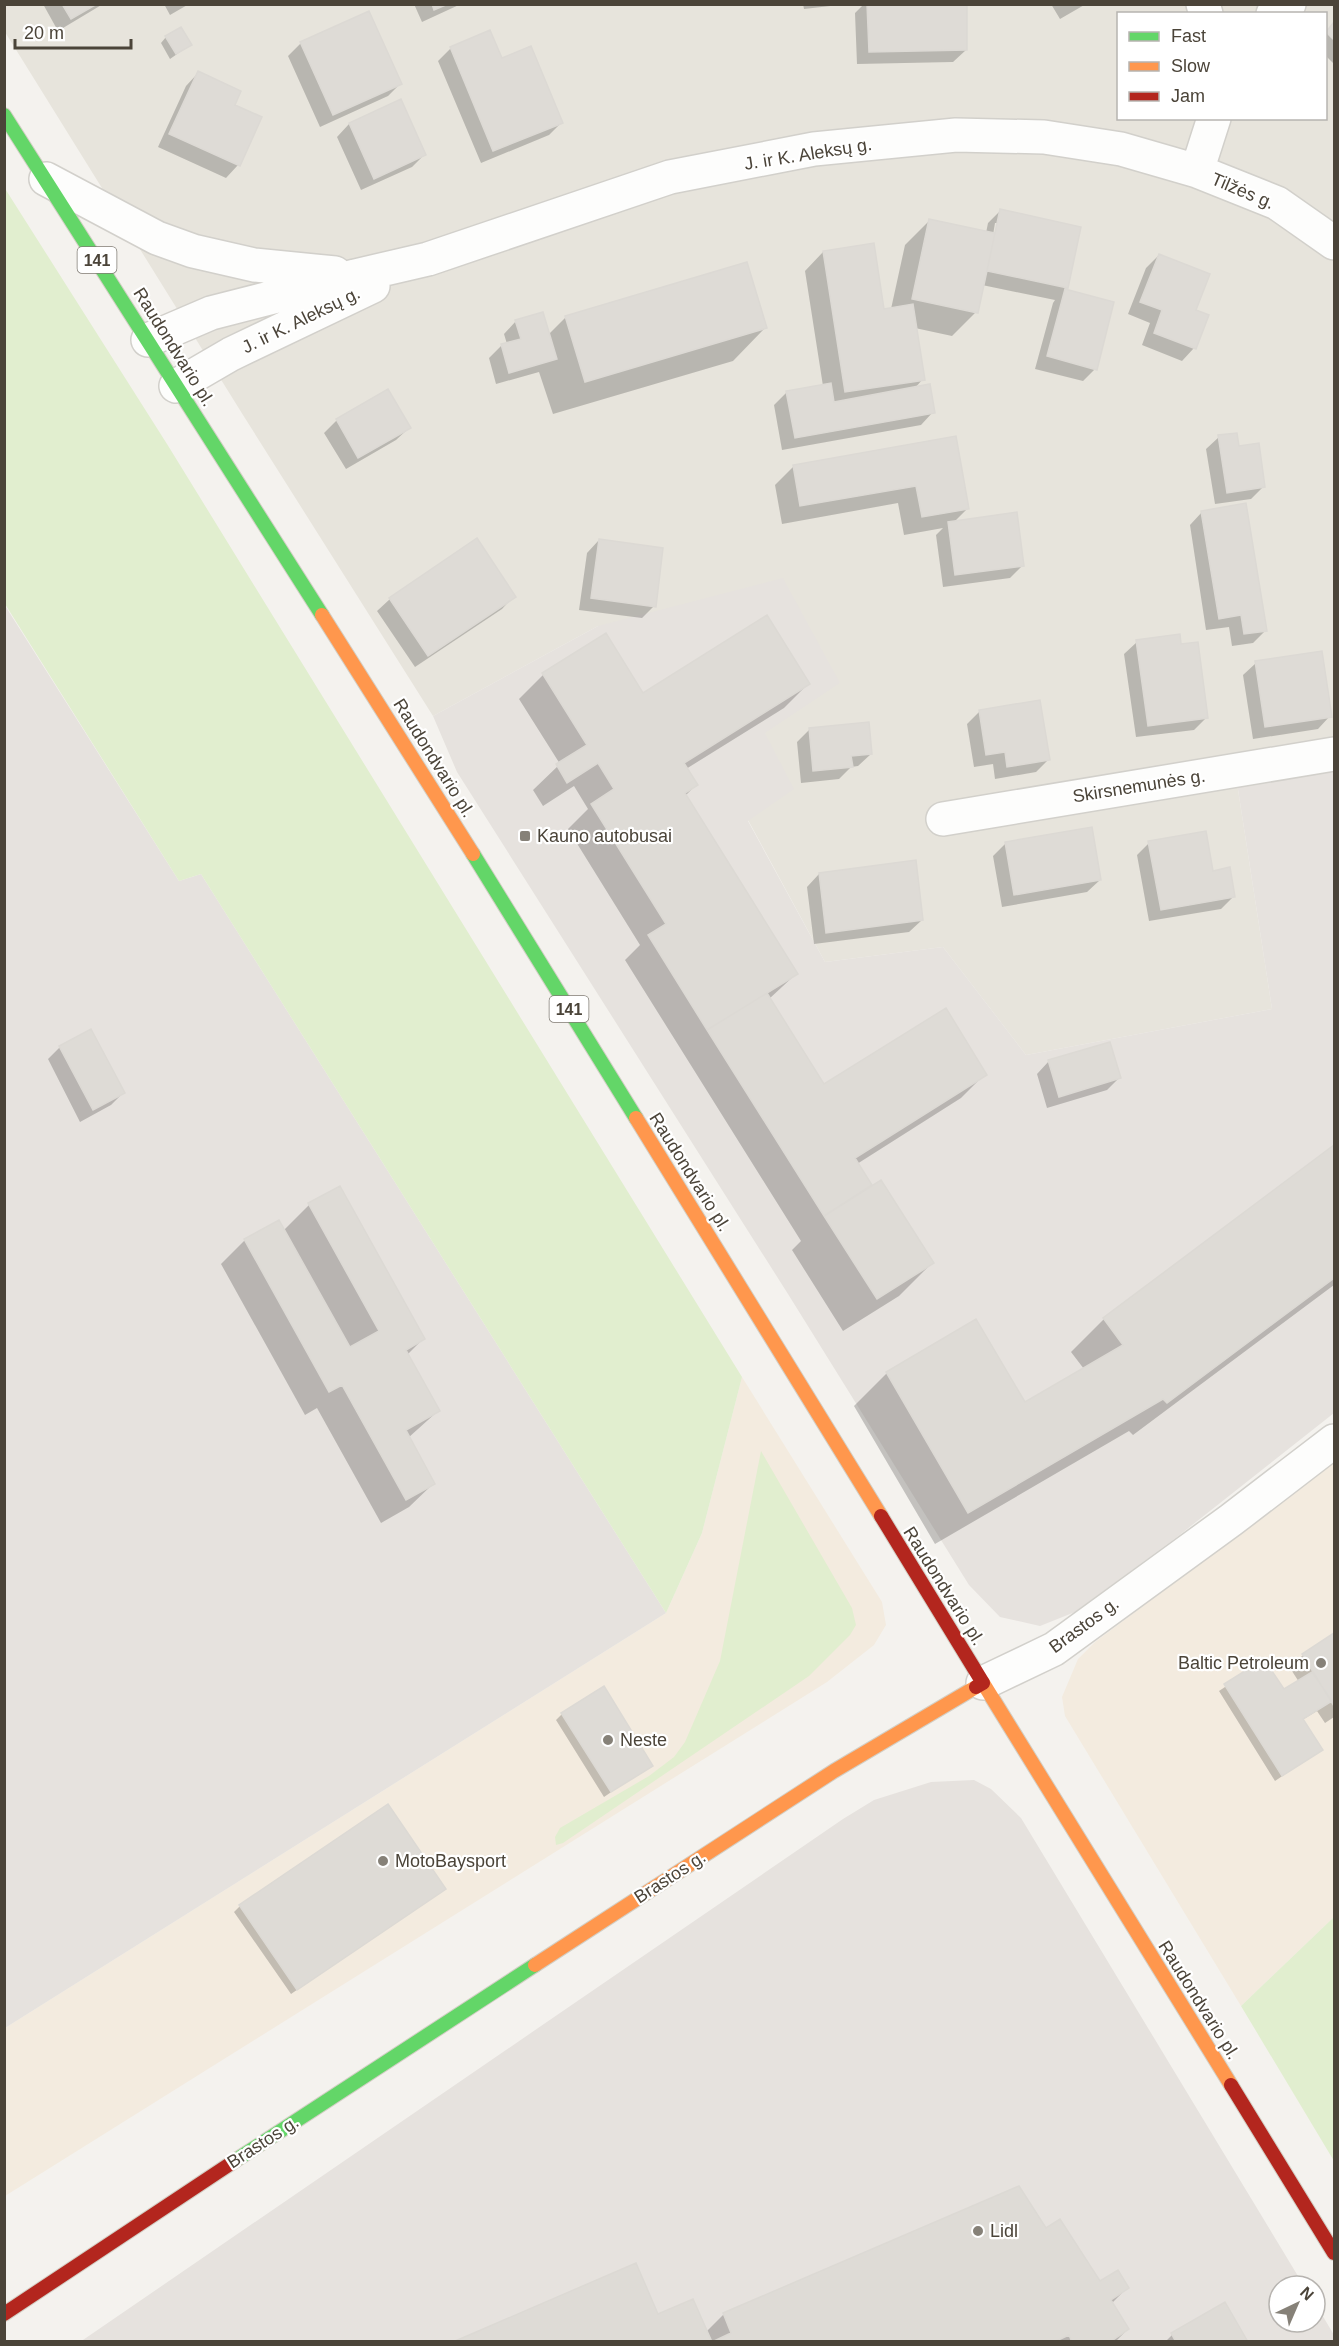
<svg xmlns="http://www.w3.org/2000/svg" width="1339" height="2346" font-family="Arial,sans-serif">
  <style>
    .residential { fill: #e7e4dc; fill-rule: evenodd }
    .commercial { fill: #f3ebdf }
    .industrial { fill: #e6e2de }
    .green { fill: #e1eecf }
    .shadow { fill: #0003; fill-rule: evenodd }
    .building { fill: #dedbd6; stroke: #dcd9d4; stroke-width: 1.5 }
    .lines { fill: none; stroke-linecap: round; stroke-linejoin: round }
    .street-casing { stroke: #d2d0cb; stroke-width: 36 }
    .fast-casing { stroke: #d3cfc5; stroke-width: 16 }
    .slow-casing { stroke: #d3cfc5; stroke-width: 16 }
    .jam-casing { stroke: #d3cfc5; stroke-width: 16 }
    .street { stroke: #fdfdfc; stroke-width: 33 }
    .fast { stroke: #63d668; stroke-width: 14 }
    .slow { stroke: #ff974d; stroke-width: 14 }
    .jam { stroke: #b3261e; stroke-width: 14 }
    .poi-dot { fill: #868178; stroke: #fff; stroke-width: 2 }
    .labels { text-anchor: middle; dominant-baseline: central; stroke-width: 4.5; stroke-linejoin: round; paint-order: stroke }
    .shield { fill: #fff; stroke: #817c74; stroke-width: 1.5 }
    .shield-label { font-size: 16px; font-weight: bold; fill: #4b4439 }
    .street-label { font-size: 18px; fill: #4b4439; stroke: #fff }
    .poi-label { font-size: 18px; fill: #4b4439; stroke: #fff; text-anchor: start }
  </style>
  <rect width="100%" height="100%" fill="#f4f2ee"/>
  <path class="residential" d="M 5,4 L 1334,5 L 1334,768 L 1237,783 L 1272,1009 L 1026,1055 L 943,947 L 825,962 L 748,820 L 598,626 L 433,716 L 243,415 L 5,32 ZM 1118,14 L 1326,14 L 1326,118 L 1118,118 Z"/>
  <path class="commercial" d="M 742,1377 L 882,1602 L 886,1625 L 874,1645 L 827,1682 L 5,2196 L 5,2028 L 666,1613 L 702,1533 Z
    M 1334,1463 L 1334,1917 L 1241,2006 L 1065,1716 L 1062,1697 L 1078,1659 L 1095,1642 Z"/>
  <path class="industrial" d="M 783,578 L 840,683 L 765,733 L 794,789 L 748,821 L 825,962 L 943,947 L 1026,1055 L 1272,1009 L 1237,783 L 1334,768 L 1334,1413 L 1177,1537 L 1075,1612 L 1040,1626 L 1000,1617 L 969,1585 L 788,1294 L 457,772 L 433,716 L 598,626 Z
    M 4,604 L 179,881 L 201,874 L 666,1613 L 5,2028 Z
    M 974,1780 L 991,1789 L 1021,1818 L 1304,2286 L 1279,2286 L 1279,2322 L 1315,2322 L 1315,2303 L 1334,2335 L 1334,2342 L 80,2342 L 843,1819 L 874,1800 L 931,1782 Z"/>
  <path class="green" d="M 4,187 L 167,444 L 742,1377 L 702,1533 L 666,1613 L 201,874 L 179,881 L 5,604 Z
    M 761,1451 L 852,1608 L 856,1625 L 850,1635 L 809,1676 L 563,1843 L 556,1845 L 555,1837 L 560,1828 L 649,1776 L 674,1757 L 685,1742 L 720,1661 Z
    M 1334,1917 L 1334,2161 L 1241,2006 Z"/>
  <path class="shadow" d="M 43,4 L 103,4 L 58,31 Z
    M 164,4 L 189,4 L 170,15 Z
    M 414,4 L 461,4 L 422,22 Z
    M 803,4 L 848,4 L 804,9 Z
    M 864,4 L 965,4 L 966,50 L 953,62 L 857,64 L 855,13 Z
    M 1051,4 L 1086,4 L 1060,19 Z
    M 368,13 L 400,84 L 388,96 L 320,127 L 288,56 L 301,43 Z
    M 1334,24 L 1334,64 L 1326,56 L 1326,33 Z
    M 166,37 L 190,45 L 170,59 L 161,43 Z
    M 451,48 L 501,60 L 561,123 L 549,135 L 481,163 L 438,61 Z
    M 198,73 L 233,106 L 260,117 L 238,165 L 226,178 L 158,147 L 186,86 Z
    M 400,101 L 424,155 L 412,167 L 361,190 L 337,137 L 349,124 Z
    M 1000,211 L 1066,287 L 1064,290 L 1113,303 L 1095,369 L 1083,381 L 1035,369 L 1053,303 L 1055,300 L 982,285 L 976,312 L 952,336 L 915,328 L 923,379 L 914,389 L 933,412 L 921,425 L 782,450 L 774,405 L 787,392 L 823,386 L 805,271 L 823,252 L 883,311 L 891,309 L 905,245 L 929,221 L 986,233 L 988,223 ZM 995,223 L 998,223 L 996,235 L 993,235 Z
    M 1159,255 L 1194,311 L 1207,316 L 1194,348 L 1182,361 L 1142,345 L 1150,323 L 1128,314 L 1146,268 Z
    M 566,317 L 765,328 L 733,361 L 553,414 L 539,372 L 496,384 L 489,358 L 501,346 L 507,344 L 504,334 L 516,321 L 548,335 Z
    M 337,420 L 409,428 L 396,440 L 346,469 L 324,433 Z
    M 1219,437 L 1238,448 L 1264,486 L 1251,499 L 1215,504 L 1206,449 Z
    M 955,438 L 967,509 L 954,522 L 1023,565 L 1010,578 L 943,587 L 936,535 L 943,528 L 904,535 L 898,503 L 782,524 L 775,485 L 794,466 Z
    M 1202,512 L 1266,630 L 1253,643 L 1232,646 L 1229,627 L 1206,630 L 1190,525 Z
    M 599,540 L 654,606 L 642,618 L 579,610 L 587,553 Z
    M 514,596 L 502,609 L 415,667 L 377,611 L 390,599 Z
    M 605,635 L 642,695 L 808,684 L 784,708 L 686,769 L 696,785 L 685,796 L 796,974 L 769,999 L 824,1086 L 985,1074 L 961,1098 L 857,1164 L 870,1185 L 865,1190 L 932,1263 L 899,1296 L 843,1331 L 792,1250 L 801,1241 L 625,960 L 640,945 L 568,829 L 588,809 L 574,786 L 543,806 L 533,790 L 560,764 L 519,699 L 543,675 Z
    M 1137,642 L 1180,646 L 1207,717 L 1194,730 L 1136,737 L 1124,654 Z
    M 1256,663 L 1330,716 L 1318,729 L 1253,739 L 1243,675 Z
    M 980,711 L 1048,760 L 1036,772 L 995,779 L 993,764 L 974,767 L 967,724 Z
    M 810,729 L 871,754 L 858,766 L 851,767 L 839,779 L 801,783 L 797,742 Z
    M 1006,843 L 1100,880 L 1087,892 L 1002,907 L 993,856 Z
    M 1149,843 L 1212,872 L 1234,896 L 1221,909 L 1149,921 L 1137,855 Z
    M 819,874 L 922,920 L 909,932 L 814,944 L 807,887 Z
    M 60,1047 L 123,1093 L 111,1105 L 80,1122 L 48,1059 Z
    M 1049,1061 L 1119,1078 L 1107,1090 L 1047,1108 L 1037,1074 Z
    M 1334,1147 L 1334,1285 L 1133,1435 L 1129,1431 L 935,1544 L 854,1406 L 887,1373 L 975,1321 L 1024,1404 L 1084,1369 L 1071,1352 L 1104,1319 Z
    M 339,1188 L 423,1339 L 407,1355 L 438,1411 L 408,1438 L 434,1483 L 409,1507 L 381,1523 L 317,1408 L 305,1415 L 221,1264 L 245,1240 L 283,1231 L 309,1205 Z
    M 1334,1635 L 1334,1717 L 1325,1723 L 1317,1711 L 1302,1720 L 1321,1750 L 1275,1781 L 1219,1691 L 1264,1661 L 1284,1692 L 1299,1682 L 1290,1668 L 1303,1655 Z
    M 562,1714 L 651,1765 L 604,1797 L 556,1720 Z
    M 444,1889 L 291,1994 L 234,1912 L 240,1906 Z
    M 1045,2230 L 1099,2283 L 1127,2288 L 1112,2303 L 1128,2329 L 1115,2342 L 457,2342 L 657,2316 L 706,2332 L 724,2314 Z
    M 1172,2335 L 1246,2342 L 1165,2342 Z"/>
  <path class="building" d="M 62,4 L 97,4 L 71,19 Z
    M 432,4 L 448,4 L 434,10 Z
    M 867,4 L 967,4 L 967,50 L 869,52 Z
    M 369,11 L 402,84 L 333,115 L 300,42 Z
    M 1334,22 L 1334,40 L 1326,32 Z
    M 181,27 L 192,45 L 176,54 L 165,36 Z
    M 490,30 L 502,58 L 531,46 L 563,123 L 493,151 L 450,47 Z
    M 198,71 L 241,91 L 235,105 L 262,117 L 240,166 L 169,134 Z
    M 401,99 L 426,155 L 374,179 L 349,123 Z
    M 1000,209 L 1081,227 L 1068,288 L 987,271 Z
    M 929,219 L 995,233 L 978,313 L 912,299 Z
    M 874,243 L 884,309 L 913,304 L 925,380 L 845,392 L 823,251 Z
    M 1159,254 L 1210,274 L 1196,310 L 1209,315 L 1196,349 L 1154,333 L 1162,310 L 1140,302 Z
    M 747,262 L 767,328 L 585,382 L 565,316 Z
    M 1065,289 L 1114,302 L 1097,370 L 1047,356 Z
    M 543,312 L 557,359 L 509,373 L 501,344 L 521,339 L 515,320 Z
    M 831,383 L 834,402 L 930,384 L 935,413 L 795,438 L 786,391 Z
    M 388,389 L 411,428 L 358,458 L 336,419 Z
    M 1237,433 L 1239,446 L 1259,443 L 1265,487 L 1227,493 L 1218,435 Z
    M 956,436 L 969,509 L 922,517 L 916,486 L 800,506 L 793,465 Z
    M 1246,503 L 1267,631 L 1244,634 L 1241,615 L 1219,619 L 1201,511 Z
    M 1017,512 L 1024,566 L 955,575 L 948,522 Z
    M 477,538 L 516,597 L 428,656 L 389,598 Z
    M 599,539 L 663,548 L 656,607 L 591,598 Z
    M 767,615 L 810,684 L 684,763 L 698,785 L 685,793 L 798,974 L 707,1030 L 648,935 L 666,924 L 591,804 L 614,789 L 598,763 L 567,783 L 556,764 L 587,745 L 542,673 L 606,633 L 643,693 Z
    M 1180,634 L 1181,644 L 1198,642 L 1208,718 L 1148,726 L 1136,640 Z
    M 1322,651 L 1332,717 L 1265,727 L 1255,661 Z
    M 1040,700 L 1050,760 L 1007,767 L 1005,752 L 986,755 L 979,710 Z
    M 869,722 L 872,754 L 851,756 L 853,767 L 813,771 L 809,728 Z
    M 1092,827 L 1101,880 L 1014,895 L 1005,842 Z
    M 1206,831 L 1213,871 L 1230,867 L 1235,897 L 1161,910 L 1148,841 Z
    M 916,860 L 923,920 L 826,933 L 819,873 Z
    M 767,993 L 824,1084 L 946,1008 L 987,1075 L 855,1158 L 872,1185 L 824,1216 L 707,1030 Z
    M 91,1029 L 125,1093 L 93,1110 L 59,1046 Z
    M 1110,1042 L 1121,1078 L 1059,1097 L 1048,1060 Z
    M 1334,1145 L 1334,1278 L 1167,1403 L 1163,1399 L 968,1513 L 886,1372 L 976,1319 L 1025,1402 L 1123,1345 L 1103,1318 Z
    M 881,1180 L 934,1263 L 877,1299 L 824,1216 Z
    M 340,1186 L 425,1339 L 406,1350 L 440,1411 L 406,1430 L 435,1484 L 406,1500 L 342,1385 L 329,1392 L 244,1239 L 279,1220 L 350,1347 L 379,1331 L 308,1203 Z
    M 1334,1633 L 1334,1706 L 1302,1654 Z
    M 1264,1659 L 1284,1689 L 1312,1672 L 1332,1701 L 1303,1719 L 1323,1750 L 1282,1776 L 1224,1684 Z
    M 604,1686 L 653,1766 L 611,1792 L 561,1713 Z
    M 388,1804 L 446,1889 L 297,1990 L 239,1905 Z
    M 1019,2186 L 1046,2228 L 1060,2219 L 1100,2281 L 1118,2270 L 1129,2288 L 1111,2300 L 1129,2329 L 1110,2342 L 1072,2342 L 1069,2335 L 1054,2342 L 712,2342 L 731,2333 L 723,2313 Z
    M 636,2263 L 658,2314 L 693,2299 L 712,2342 L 453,2342 Z
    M 1225,2302 L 1248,2342 L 1176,2342 L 1171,2333 Z"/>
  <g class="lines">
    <g class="street-casing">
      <path id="street" d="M 1203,4 L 1206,14
        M 1273,14 L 1289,4
        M 1197,171 L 1214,118
        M 46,179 L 157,238 L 193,251 L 254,265 L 335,273
        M 148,340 L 211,313 L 355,276 L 428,259 L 670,177 L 814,149 L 956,135 L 1044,137 L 1121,149 L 1197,171 L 1277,203 L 1334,243
        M 176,386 L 231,354 L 373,286
        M 943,819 L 1334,754
        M 983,1683 L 1054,1649 L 1231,1520 L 1334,1441"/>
    </g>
    <g class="fast-casing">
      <path id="fast" d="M 4,115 L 322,615
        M 473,854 L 636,1118
        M 236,2160 L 535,1965"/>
    </g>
    <g class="slow-casing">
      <path id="slow" d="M 322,615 L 473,854
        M 636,1118 L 881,1516
        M 983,1683 L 1231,2085
        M 535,1965 L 834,1771 L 976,1687"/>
    </g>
    <g class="jam-casing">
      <path id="jam" d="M 881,1516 L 983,1683 L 976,1687
        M 1231,2085 L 1334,2253
        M 4,2314 L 236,2160"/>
    </g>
    <use href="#street" class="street"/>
    <use href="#fast" class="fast"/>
    <use href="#slow" class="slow"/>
    <use href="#jam" class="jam"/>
  </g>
  <g class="poi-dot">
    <rect x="519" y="830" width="12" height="12" rx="3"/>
    <circle cx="1321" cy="1663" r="6"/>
    <circle cx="608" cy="1740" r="6"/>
    <circle cx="383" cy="1861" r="6"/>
    <circle cx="978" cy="2231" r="6"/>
  </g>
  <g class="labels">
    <g class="shield">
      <rect x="77.5" y="247" width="39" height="26" rx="4.5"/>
      <rect x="549.5" y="996" width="39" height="26" rx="4.5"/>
    </g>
    <g class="shield-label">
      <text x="97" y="260">141</text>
      <text x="569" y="1009">141</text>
    </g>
    <g class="street-label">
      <text transform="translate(808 154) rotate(-9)">J. ir K. Aleksų g.</text>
      <text transform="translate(1243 191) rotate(23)">Tilžės g.</text>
      <text transform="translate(301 320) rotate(-26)">J. ir K. Aleksų g.</text>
      <text transform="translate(174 347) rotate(58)">Raudondvario pl.</text>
      <text transform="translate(434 758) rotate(58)">Raudondvario pl.</text>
      <text transform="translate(1139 786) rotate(-9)">Skirsnemunės g.</text>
      <text transform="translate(690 1172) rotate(58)">Raudondvario pl.</text>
      <text transform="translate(944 1586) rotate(58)">Raudondvario pl.</text>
      <text transform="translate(1084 1625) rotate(-36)">Brastos g.</text>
      <text transform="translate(670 1877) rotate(-33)">Brastos g.</text>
      <text transform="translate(1199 2000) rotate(58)">Raudondvario pl.</text>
      <text transform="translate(263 2142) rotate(-33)">Brastos g.</text>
    </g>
    <g class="poi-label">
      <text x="537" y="836">Kauno autobusai</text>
      <text x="1309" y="1663" text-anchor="end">Baltic Petroleum</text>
      <text x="620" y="1740">Neste</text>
      <text x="395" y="1861">MotoBaysport</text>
      <text x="990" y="2231">Lidl</text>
    </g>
  </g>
  <rect width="1339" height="2346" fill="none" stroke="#4b4439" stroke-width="12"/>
  <rect x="1117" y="12" width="210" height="108" fill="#ffffff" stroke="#b7b4b0" stroke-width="1.5"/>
  <rect x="1129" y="32" width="30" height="9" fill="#63d668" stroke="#b7b4b0" stroke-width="1.5"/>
  <text x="1171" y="42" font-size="18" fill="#4b4439">Fast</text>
  <rect x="1129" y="62" width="30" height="9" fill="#ff974d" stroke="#b7b4b0" stroke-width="1.5"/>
  <text x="1171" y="72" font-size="18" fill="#4b4439">Slow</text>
  <rect x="1129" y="92" width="30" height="9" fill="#b3261e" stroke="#b7b4b0" stroke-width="1.5"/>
  <text x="1171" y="102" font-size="18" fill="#4b4439">Jam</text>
  <g transform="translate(1297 2304) rotate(44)"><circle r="28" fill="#ffffff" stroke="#b7b4b0" stroke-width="1.5"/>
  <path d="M0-4.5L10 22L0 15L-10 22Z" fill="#868178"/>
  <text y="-9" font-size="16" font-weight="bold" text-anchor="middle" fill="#4b4439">N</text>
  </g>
  <path d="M15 39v9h116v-9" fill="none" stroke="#4b4439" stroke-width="3"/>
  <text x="24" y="39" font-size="18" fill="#4b4439" stroke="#ffffff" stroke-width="4.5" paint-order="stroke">20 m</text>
</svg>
